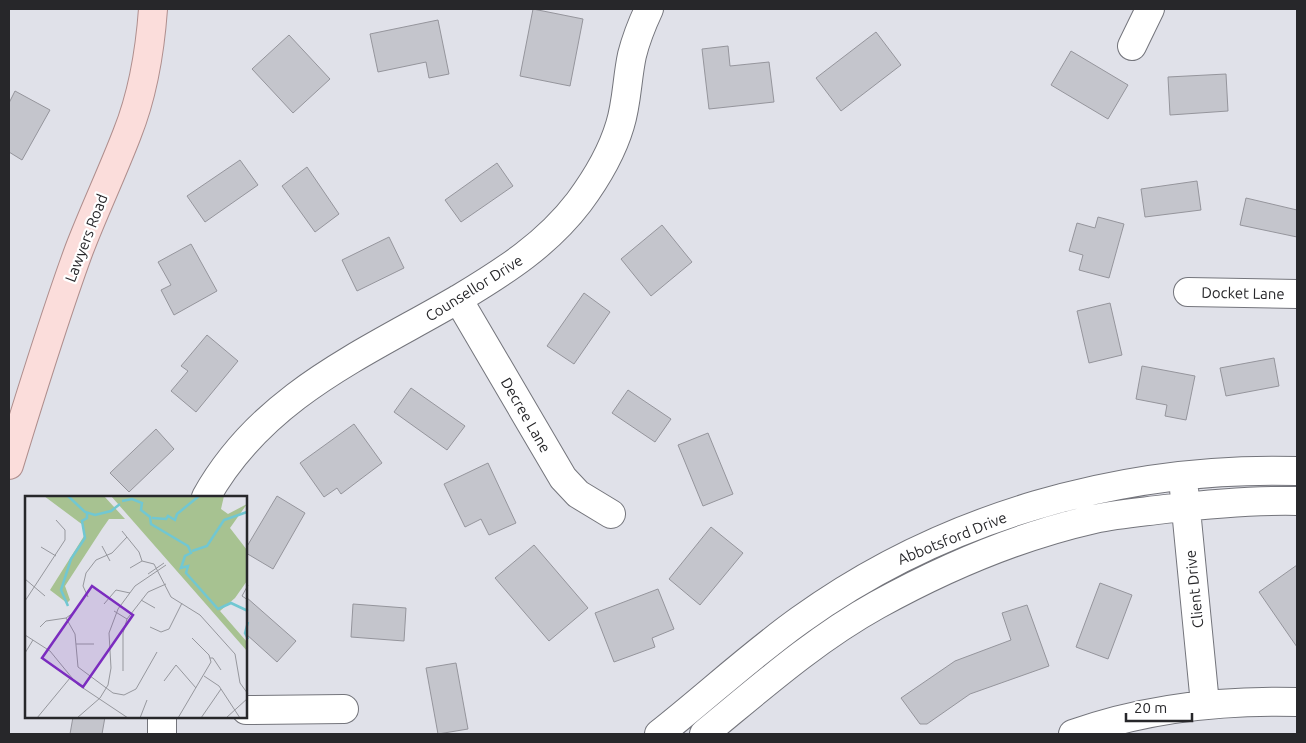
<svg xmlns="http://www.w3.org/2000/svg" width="1306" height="743" font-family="Ubuntu,sans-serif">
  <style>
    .building { fill: #c4c5cc; stroke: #95959c }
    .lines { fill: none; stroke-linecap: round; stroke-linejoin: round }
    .minor-casing { stroke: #74757c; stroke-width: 30 }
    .major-casing { stroke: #af8e8d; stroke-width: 30 }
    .minor { stroke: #fff; stroke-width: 28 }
    .major { stroke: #fbdddb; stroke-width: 28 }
    .labels { text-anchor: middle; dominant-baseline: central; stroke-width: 4.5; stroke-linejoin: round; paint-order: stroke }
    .street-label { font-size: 15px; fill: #27272a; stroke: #fff }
    .inset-river { fill: none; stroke: #71c7d2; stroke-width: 2.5 }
    .inset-road { fill: none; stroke: #96979d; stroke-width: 1 }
    .view { fill: #7b2cbf; fill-opacity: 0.15; stroke: #7b2cbf; stroke-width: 2.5 }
    .inset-edge { fill: none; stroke: #27272a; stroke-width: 2.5 }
  </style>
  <rect width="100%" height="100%" fill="#e0e1e9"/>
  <path class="building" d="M 533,9 L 583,19 L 570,86 L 520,76 Z
    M 438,20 L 449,74 L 429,78 L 426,62 L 378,72 L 370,34 Z
    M 876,32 L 901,65 L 841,111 L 816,78 Z
    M 289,35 L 330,79 L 293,113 L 252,69 Z
    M 728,46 L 730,66 L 769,62 L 774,102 L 709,109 L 702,49 Z
    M 1071,51 L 1128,85 L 1108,119 L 1051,85 Z
    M 1226,74 L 1228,111 L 1170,115 L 1168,77 Z
    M 15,91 L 50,110 L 22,160 L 9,152 L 9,103 Z
    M 240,160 L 258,185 L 205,222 L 187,196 Z
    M 497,163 L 513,186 L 461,222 L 445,200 Z
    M 307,167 L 339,214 L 315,232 L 282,186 Z
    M 1197,181 L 1201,210 L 1145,217 L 1141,189 Z
    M 1246,198 L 1297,210 L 1297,237 L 1240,225 Z
    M 1098,217 L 1124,224 L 1109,278 L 1079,270 L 1083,255 L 1069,251 L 1077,223 L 1095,228 Z
    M 662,225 L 692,262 L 651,296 L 621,259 Z
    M 389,237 L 404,268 L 357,291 L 342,260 Z
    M 191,244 L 217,291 L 174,315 L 161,290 L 171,285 L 158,262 Z
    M 584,293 L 610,312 L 574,364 L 547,346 Z
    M 1110,303 L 1122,355 L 1089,363 L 1077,311 Z
    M 207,335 L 238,361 L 196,412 L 171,391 L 188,371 L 181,366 Z
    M 1274,358 L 1279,386 L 1226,396 L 1220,368 Z
    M 1142,366 L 1195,376 L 1186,420 L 1165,416 L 1167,405 L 1136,399 Z
    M 411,388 L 465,426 L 447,450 L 394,412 Z
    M 628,390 L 671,419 L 655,442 L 612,413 Z
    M 354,424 L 382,463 L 341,494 L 337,488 L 324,497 L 300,463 Z
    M 156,429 L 174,449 L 129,492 L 110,473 Z
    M 708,433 L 733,494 L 703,506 L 678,445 Z
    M 488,463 L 516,523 L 489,535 L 481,519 L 465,527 L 444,484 Z
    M 277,496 L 305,513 L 273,569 L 246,553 L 246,548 Z
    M 711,527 L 743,553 L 700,605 L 669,579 Z
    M 534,545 L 588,608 L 549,641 L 495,578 Z
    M 1297,565 L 1297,647 L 1259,592 Z
    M 1100,583 L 1132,595 L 1108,659 L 1076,647 Z
    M 658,589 L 674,629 L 652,638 L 655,647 L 614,662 L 595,613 Z
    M 246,597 L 296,641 L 277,662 L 246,634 Z
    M 353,604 L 406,608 L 404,641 L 351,637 Z
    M 1027,605 L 1049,666 L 970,694 L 927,724 L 920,724 L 901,698 L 955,661 L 1011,640 L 1002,613 Z
    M 456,663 L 468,729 L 438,734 L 426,668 Z
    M 73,717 L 105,717 L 102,734 L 70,734 Z"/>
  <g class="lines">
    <g class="minor-casing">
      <path id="minor" d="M 1132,46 L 1150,9
        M 1188,292 L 1297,294
        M 458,299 L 563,478 L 578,494 L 611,514
        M 1184,489 L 1205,704
        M 206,497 C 263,395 364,354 460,298 C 505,271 547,244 579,202 C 596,179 612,152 620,125 C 627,103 627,78 632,55 C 636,39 642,24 649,9
        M 246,710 L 344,709
        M 162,734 L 162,717
        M 659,734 C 706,697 751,655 800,620 C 943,517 1122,466 1297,471
        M 704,734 C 759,689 814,640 877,605 C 944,568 1019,536 1094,519 C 1117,514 1142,512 1165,509 C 1210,504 1253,500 1297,501
        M 1073,734 C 1146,708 1220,700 1297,702"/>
    </g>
    <g class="major-casing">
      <path id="major" d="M 9,465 C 31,393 53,321 79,250 C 94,211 112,173 127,134 C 143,94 150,51 153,9"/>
    </g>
    <use href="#minor" class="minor"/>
    <use href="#major" class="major"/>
  </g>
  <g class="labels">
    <g class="street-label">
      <text transform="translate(86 238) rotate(-69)">Lawyers Road</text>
      <text transform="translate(474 288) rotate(-32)">Counsellor Drive</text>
      <text transform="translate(1243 293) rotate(1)">Docket Lane</text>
      <text transform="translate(526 415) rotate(60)">Decree Lane</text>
      <text transform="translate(952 538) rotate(-22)">Abbotsford Drive</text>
      <text transform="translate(1194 589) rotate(-96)">Client Drive</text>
    </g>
  </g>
  <g transform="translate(25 496)">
    <rect width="222" height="222" fill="#e0e1e9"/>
    <path d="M 19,0 L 79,0 L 100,23 L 84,23 L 77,33 L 40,90 L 45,104 L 42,107 L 25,94 L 59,40 L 58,29 ZM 86,0 L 199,0 L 196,13 L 203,18 L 222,8 L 205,32 L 222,54 L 222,85 L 210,102 L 195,115 L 222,146 L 222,155 Z" fill="#a7c291"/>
    <path class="inset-river" d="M 43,0 L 60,16 L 70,19 L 86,15 L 95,8M 97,5 L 107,3 L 117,7 L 116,14 L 125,21 L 126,28 L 163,50 L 166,57 L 160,60 L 156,72 L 163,70 L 161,77 L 193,113 L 206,107 L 223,115M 127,22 L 141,23 L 143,20 L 150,24 L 152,18 L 174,0M 167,55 L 182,50 L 199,24 L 222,16M 43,110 L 36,94 L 46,63 L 60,42 L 57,25 L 62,22 L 62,17M 223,126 L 220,137 L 223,143"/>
    <path class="inset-road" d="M 97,35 L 114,56 L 117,65M 77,50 L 85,65M 16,51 L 31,60M 105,72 L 117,65 L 129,68 L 146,101 L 175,119 L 210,158 L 215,187 L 223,198M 123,78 L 139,67M 0,83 L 20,100M 223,89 L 217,100 L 223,104M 63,101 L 58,90 L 61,77 L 71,64 L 87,57 L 102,41M 116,104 L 130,112M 0,105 L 40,44 L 40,34 L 31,24M 79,108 L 91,94 L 105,97M 89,115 L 102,123M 41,122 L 50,138 L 53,171 L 88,197 L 99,199 L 111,193 L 132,156M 15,131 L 21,125 L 41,122 L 48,117M 125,131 L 136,136 L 144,133 L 157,107M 0,139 L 25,155 L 52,188 L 103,222M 51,148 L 69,148M 0,157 L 8,144M 185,162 L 188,162 L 196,174M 98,175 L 98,137 L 102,123 L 123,96 L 141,88M 179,180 L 194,190 L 215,222M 139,185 L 151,169 L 171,192M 12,222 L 45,182M 52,222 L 75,202 L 83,189 L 86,172 L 84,137 L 93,113 L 110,90 L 141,69M 115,222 L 122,204M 153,222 L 186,166 L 184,159 L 167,142M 176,222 L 196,193M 201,222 L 223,202"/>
    <path class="view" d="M 67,90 L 108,119 L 58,191 L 17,162 Z"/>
    <rect width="222" height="222" class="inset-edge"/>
  </g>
  <rect width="1306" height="743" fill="none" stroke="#27272a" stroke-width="20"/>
  <path d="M1126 713v8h66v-8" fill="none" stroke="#27272a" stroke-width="2.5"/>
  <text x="1134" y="713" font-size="15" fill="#27272a" stroke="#ffffff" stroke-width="4" paint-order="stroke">20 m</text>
</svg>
